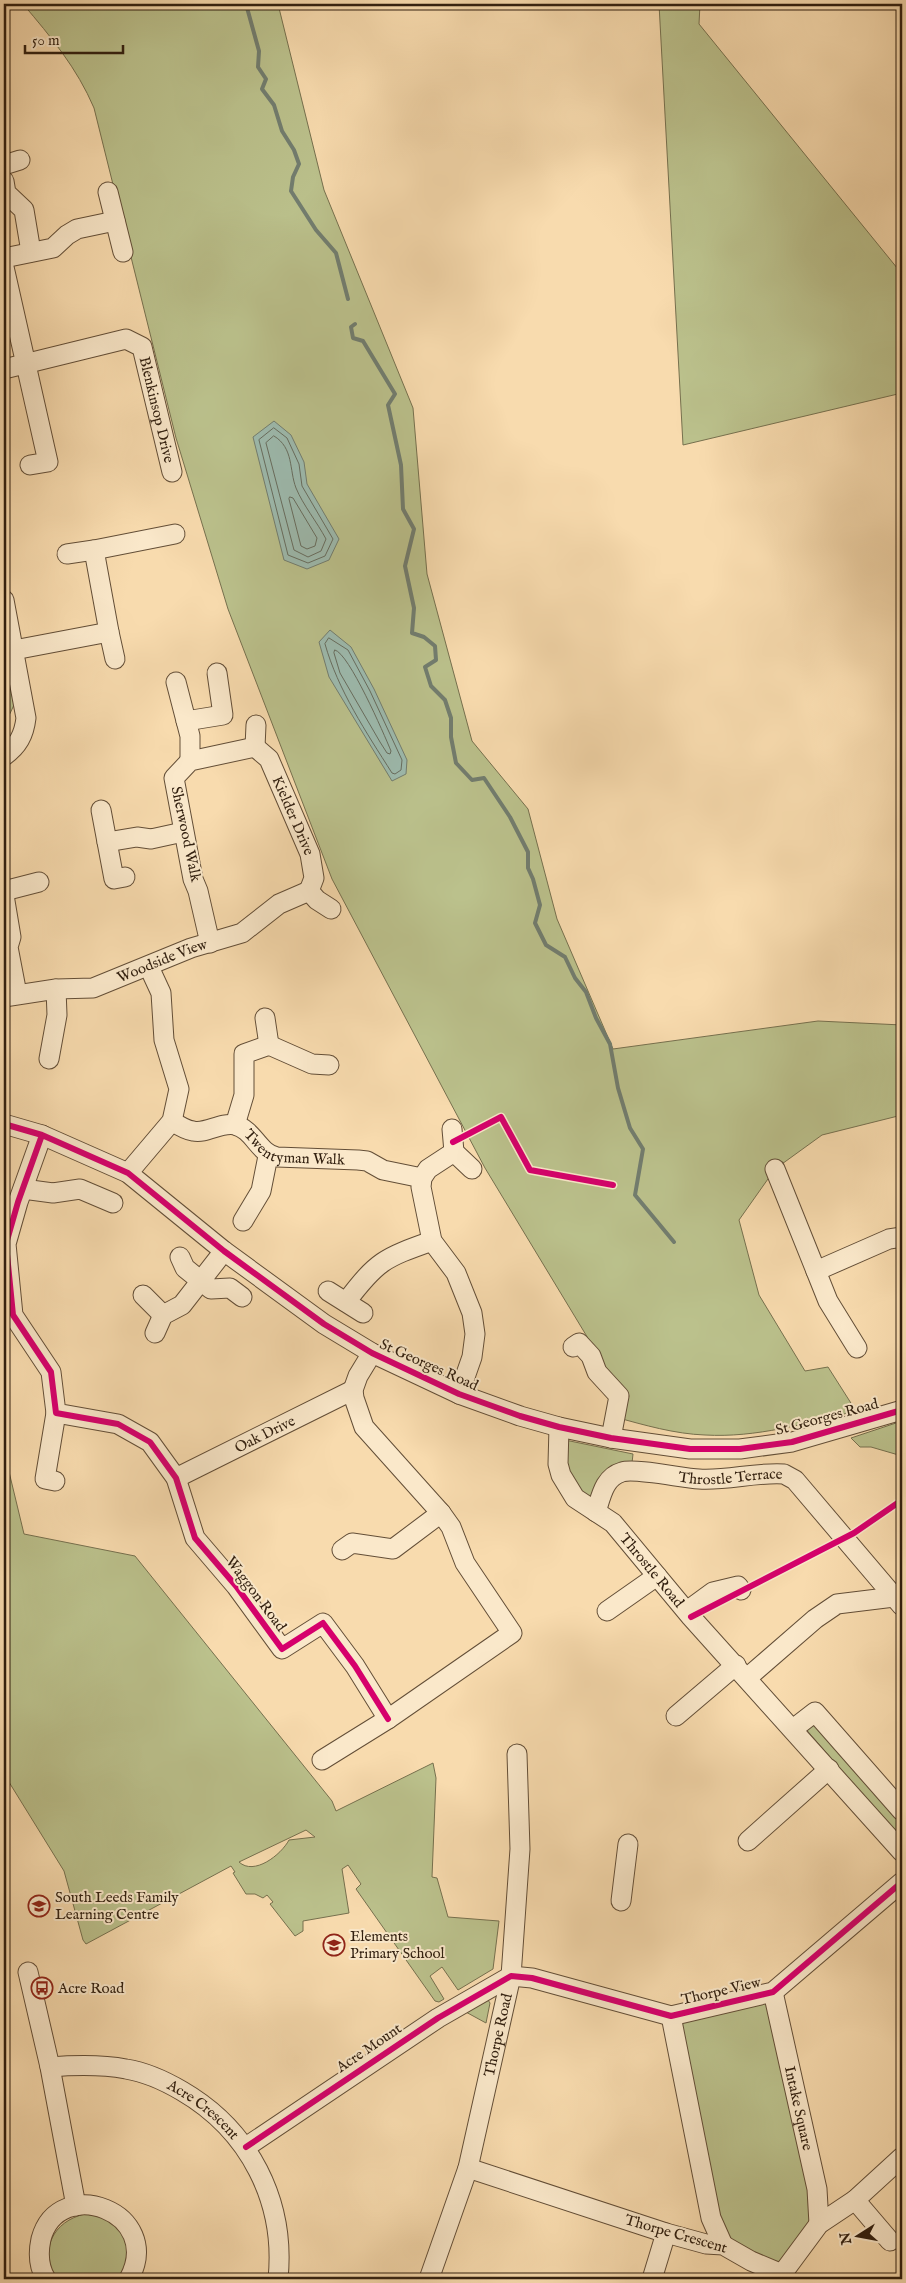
<svg xmlns="http://www.w3.org/2000/svg" width="906" height="2283" font-family="'IM FELL English',serif">
  <style>
    .green { fill: #bbc18c; stroke: #76704e; fill-rule: evenodd }
    .water { fill: #9dbbaf; stroke: #727d6f }
    .lines { fill: none; stroke-linecap: round; stroke-linejoin: round }
    .shore { stroke: #676d5f; stroke-width: 1 }
    .stream { stroke: #727d6f; stroke-width: 4 }
    .minor-casing { stroke: #634e37; stroke-width: 21 }
    .minor { stroke: #fae8ca; stroke-width: 19 }
    .cycleway-casing { stroke: #fae8ca; stroke-width: 9 }
    .cycleway { stroke: #d6006c; stroke-width: 6 }
    .labels { text-anchor: middle; dominant-baseline: central; stroke-width: 4; stroke-linejoin: round; paint-order: stroke }
    .street-label { font-size: 15px; fill: #311f0f; stroke: #fae8ca }
    .poi-label { font-size: 15px; fill: #311f0f; stroke: #fae8ca; text-anchor: start }
  </style>
  <rect width="100%" height="100%" fill="#f8dbae"/>
  <filter id="stains"><feTurbulence type="fractalNoise" baseFrequency=".004" numOctaves="4"/><feColorMatrix values="0 0 0 0 .2 0 0 0 0 .09 0 0 0 0 .02 0 0 0 .5 -.17"/></filter>
  <radialGradient id="worn" r=".72"><stop offset=".6" stop-color="#630" stop-opacity="0"/><stop offset="1" stop-color="#630" stop-opacity=".3"/></radialGradient>
  <path class="green" d="M 23,4 L 278,4 L 324,190 L 413,408 L 427,574 L 472,741 L 528,809 L 557,919 L 613,1049 L 818,1021 L 902,1025 L 902,1115 L 822,1135 L 775,1169 L 739,1220 L 759,1295 L 805,1371 L 828,1367 L 856,1411 C 807,1423 756,1438 705,1435 C 675,1434 644,1425 615,1417 L 619,1396 L 606,1368 L 485,1168 L 332,879 L 228,609 L 176,438 L 94,108 C 77,68 51,37 23,4 Z
    M 659,4 L 700,4 L 699,24 L 902,274 L 902,393 L 683,445 Z
    M 4,668 L 7,671 L 14,705 L 4,726 Z
    M 902,1421 L 902,1456 L 871,1447 L 860,1447 L 851,1438 Z
    M 565,1440 L 633,1454 L 632,1463 L 593,1503 C 574,1483 561,1470 565,1440 Z
    M 4,1451 L 24,1534 L 135,1556 L 332,1801 L 336,1811 L 433,1763 L 436,1778 L 432,1877 L 437,1878 L 448,1917 L 499,1921 L 493,1969 L 458,1990 L 442,1967 L 430,1976 L 444,1999 L 439,2002 L 435,2001 L 356,1889 L 361,1884 L 348,1865 L 342,1869 L 349,1913 L 303,1921 L 303,1931 L 295,1936 L 270,1904 L 273,1902 L 267,1895 L 263,1898 L 255,1894 L 246,1894 L 233,1873 L 235,1872 L 231,1866 L 86,1944 L 83,1940 L 64,1871 L 4,1774 ZM 306,1830 L 315,1837 L 289,1840 C 281,1855 254,1876 239,1862 Z
    M 820,1723 L 902,1817 L 902,1840 L 804,1727 Z
    M 773,1992 L 819,2224 L 782,2274 L 723,2245 L 671,2016 Z
    M 488,2000 L 490,2003 L 486,2023 L 464,2011 Z
    M 85,2214 L 104,2217 L 119,2227 L 130,2251 L 122,2279 L 55,2279 C 39,2250 53,2221 85,2214 Z"/>
  <path class="water" d="M 274,421 L 291,435 L 304,462 L 307,484 L 339,539 L 329,560 L 307,569 L 284,560 L 253,437 Z
    M 330,630 L 351,647 L 374,689 L 407,760 L 406,774 L 392,781 L 329,677 L 319,642 Z"/>
  <g class="lines">
    <path class="shore" d="M 274,428 L 287,438 L 299,464 L 302,486 L 333,539 L 325,556 L 308,563 L 288,555 L 259,440 Z
      M 274,436 C 294,448 289,470 296,488 C 303,505 317,522 326,539 L 321,551 L 308,557 L 294,550 L 266,443 Z
      M 290,497 L 293,498 L 317,538 L 315,546 L 307,549 L 301,546 L 289,499 Z
      M 329,638 L 348,650 L 370,691 L 402,760 L 401,770 L 395,774 L 392,773 C 366,732 338,690 325,644 Z
      M 335,650 C 349,653 384,734 391,751 L 390,754 L 387,753 L 380,742 L 340,673 L 334,653 Z"/>
    <path class="stream" d="M 246,4 L 259,51 L 258,67 L 266,79 L 262,89 L 274,105 L 282,131 L 294,150 L 299,164 L 293,177 L 291,191 L 316,230 L 336,253 L 348,299
      M 355,324 L 351,327 L 353,338 L 363,341 L 395,394 L 388,405 L 401,465 L 403,509 L 414,529 L 405,566 L 414,608 L 412,633 L 424,637 L 435,646 L 436,660 L 425,667 L 431,686 L 445,700 L 451,718 L 451,737 L 456,763 L 472,780 L 484,778 L 510,817 L 528,852 L 528,868 L 533,879 L 540,905 L 535,923 L 546,945 L 565,957 L 575,978 L 586,992 L 596,1018 L 610,1044 L 618,1088 L 630,1128 L 643,1149 L 635,1195 L 674,1242"/>
    <g class="minor-casing">
      <g id="minor">
        <path d="M 4,165 L 20,160"/>
        <path d="M 4,181 L 6,193 L 24,210 L 31,252"/>
        <path d="M 108,192 L 123,252"/>
        <path d="M 4,258 L 53,248 L 67,235 L 77,229 L 115,221"/>
        <path d="M 4,267 L 48,462 L 30,465"/>
        <path id="s1" d="M 4,369 L 126,339 L 142,347 L 172,472"/>
        <path d="M 67,554 L 94,550"/>
        <path d="M 4,600 L 26,718 C 24,735 18,746 4,756"/>
        <path d="M 109,632 L 94,550 L 175,534"/>
        <path d="M 14,650 L 109,632 L 115,659"/>
        <path d="M 176,682 L 190,736 L 190,761"/>
        <path d="M 186,721 L 223,715 L 217,673"/>
        <path id="s2" d="M 255,747 L 269,759 L 310,854 L 314,878 L 309,891"/>
        <path d="M 255,747 L 256,725"/>
        <path d="M 101,810 L 114,879 L 125,877"/>
        <path d="M 107,842 L 137,837 L 151,839 L 183,832"/>
        <path d="M 4,891 L 39,882"/>
        <path d="M 309,891 L 317,900 L 331,909"/>
        <path d="M 4,895 L 11,937 L 8,947 L 17,994"/>
        <path d="M 210,943 L 198,891 L 193,879 L 174,778 L 190,761 L 255,747"/>
        <path id="s3" d="M 4,997 L 56,989 L 93,988 L 191,948 L 242,933 L 279,904 L 309,891"/>
        <path d="M 265,1018 L 269,1045"/>
        <path d="M 49,1059 L 57,1015 L 56,989"/>
        <path id="s4" d="M 172,1121 C 178,1125 185,1130 193,1131 C 207,1134 220,1122 235,1125 C 254,1130 258,1153 277,1157 L 358,1160 L 367,1161 L 383,1170 L 422,1178"/>
        <path d="M 4,1124 L 42,1135 L 128,1173 L 224,1251 L 324,1324 L 372,1353 L 459,1394 L 520,1416 L 559,1427 L 611,1438 L 690,1449 L 740,1449 L 792,1442 L 902,1410"/>
        <path d="M 235,1125 L 244,1095 L 244,1054 L 269,1045 L 312,1064 L 329,1065"/>
        <path d="M 452,1129 L 454,1152 L 428,1169 L 422,1178 L 421,1187 L 432,1241 L 456,1273 L 472,1313 L 475,1334 L 472,1357 L 459,1394"/>
        <path d="M 42,1135 L 18,1202 L 6,1244 L 13,1315 L 51,1372 L 56,1413 L 118,1424 L 150,1442 L 176,1478 L 195,1538 L 236,1586 L 282,1649 L 323,1623 L 355,1666 L 388,1719"/>
        <path d="M 454,1152 L 472,1169"/>
        <path d="M 775,1169 L 816,1271"/>
        <path d="M 128,1173 L 172,1121 L 179,1089 L 164,1040 L 161,993 L 149,967"/>
        <path d="M 23,1189 L 53,1193 L 80,1189 L 113,1203"/>
        <path d="M 243,1221 L 261,1191 L 268,1156"/>
        <path d="M 180,1257 L 185,1268 L 211,1289 L 230,1288 L 242,1297"/>
        <path d="M 328,1291 L 363,1313"/>
        <path d="M 143,1295 L 163,1315"/>
        <path d="M 346,1302 C 377,1261 384,1258 432,1241"/>
        <path d="M 155,1333 L 163,1315 L 182,1305 L 224,1251"/>
        <path d="M 573,1347 L 579,1343 L 591,1356 L 597,1372 L 619,1396 L 611,1438"/>
        <path d="M 857,1348 L 828,1301 L 816,1271 L 889,1239 L 902,1237"/>
        <path id="s5" d="M 559,1427 L 558,1464 L 561,1475 L 575,1498 L 613,1523 L 691,1617 L 902,1852"/>
        <path id="s6" d="M 176,1478 L 353,1390"/>
        <path d="M 55,1481 L 45,1479 L 56,1413"/>
        <path id="s7" d="M 596,1512 C 601,1497 604,1477 622,1472 C 635,1468 682,1478 699,1479 C 727,1481 755,1472 784,1474 L 795,1480 L 902,1606"/>
        <path d="M 342,1550 L 352,1543 L 393,1549 L 441,1513"/>
        <path d="M 607,1611 L 657,1576"/>
        <path d="M 687,1611 L 713,1592 L 738,1586 L 741,1590"/>
        <path d="M 747,1678 L 815,1619 L 837,1604 L 894,1597"/>
        <path d="M 676,1716 L 736,1665"/>
        <path d="M 793,1729 L 815,1712 L 902,1811"/>
        <path d="M 322,1760 L 388,1719 L 512,1633 L 465,1563 L 451,1527 L 441,1513 L 364,1427 L 354,1398 L 353,1390 L 358,1376 L 372,1353"/>
        <path d="M 748,1841 L 829,1769"/>
        <path d="M 621,1901 L 628,1844"/>
        <path d="M 28,1972 L 50,2067 L 76,2206"/>
        <path id="s8" d="M 773,1992 L 817,2189 L 819,2224"/>
        <path d="M 671,2016 L 711,2218 L 723,2245"/>
        <path id="s9" d="M 50,2067 C 75,2065 100,2064 126,2069 C 145,2072 165,2081 182,2091 C 249,2130 286,2201 278,2279"/>
        <path d="M 246,2147 L 438,2018 L 511,1976 L 532,1978 L 671,2016 L 773,1992 L 902,1882"/>
        <path d="M 468,2168 L 666,2233 L 706,2244 L 723,2245 L 751,2261 L 782,2274 L 819,2224 L 855,2200 L 902,2157"/>
        <path d="M 855,2200 L 890,2241"/>
        <path d="M 46,2279 C 38,2266 38,2253 41,2239 C 59,2173 165,2212 129,2279"/>
        <path id="s10" d="M 429,2279 L 468,2168 L 511,1976 L 520,1849 L 517,1754"/>
        <path d="M 652,2279 L 666,2233"/>
      </g>
    </g>
    <use href="#minor" class="minor"/>
    <g class="cycleway-casing">
      <path id="cycleway" d="M 4,1124 L 42,1135 L 128,1173 L 224,1251 L 324,1324 L 372,1353 L 459,1394 L 520,1416 L 559,1427 L 611,1438 L 690,1449 L 740,1449 L 792,1442 L 902,1410
        M 42,1135 L 18,1202 L 6,1244 L 13,1315 L 51,1372 L 56,1413 L 118,1424 L 150,1442 L 176,1478 L 195,1538 L 236,1586 L 282,1649 L 323,1623 L 355,1666 L 388,1719
        M 453,1142 L 501,1117 L 530,1170 L 613,1185
        M 691,1617 L 854,1533 L 902,1500
        M 246,2147 L 438,2018 L 511,1976 L 532,1978 L 671,2016 L 773,1992 L 902,1882"/>
    </g>
    <use href="#cycleway" class="cycleway"/>
  </g>
  <defs>
    <g id="school-ring" transform="scale(1.125)"><circle r="9.5" fill="#fae8ca" stroke="#8f2418" stroke-width="1.5"/><path d="M0-5L7-2L0 1L-7-2ZM-4 1L0 2.5L4 1V4Q0 6-4 4Z" fill="#8f2418"/></g>
    <g id="bus-ring" transform="scale(1.125)"><circle r="9.5" fill="#fae8ca" stroke="#8f2418" stroke-width="1.5"/><path d="M-5-6H5V4H4V6H2V4H-2V6H-4V4H-5ZM-3.5-4V0h7V-4ZM-3.5 1.2v1.5H-2V1.2ZM2 1.2v1.5H3.5V1.2Z" fill="#8f2418"/></g>
  </defs>
  <g fill-rule="evenodd">
    <use href="#school-ring" x="39" y="1906"/>
    <use href="#school-ring" x="334" y="1945"/>
    <use href="#bus-ring" x="42" y="1988"/>
  </g>
  <g class="labels">
    <g class="street-label">
      <text stroke="none"><textPath href="#s1" startOffset="208">Blenkinsop Drive</textPath></text>
      <text stroke="none"><textPath href="#s2" startOffset="80">Kielder Drive</textPath></text>
      <text transform="translate(186 834) rotate(78)">Sherwood Walk</text>
      <text stroke="none"><textPath href="#s3" startOffset="164">Woodside View</textPath></text>
      <text stroke="none"><textPath href="#s4" startOffset="134">Twentyman Walk</textPath></text>
      <text transform="translate(429 1365) rotate(24)">St Georges Road</text>
      <text transform="translate(827 1417) rotate(-15)">St Georges Road</text>
      <text stroke="none"><textPath href="#s6" startOffset="99">Oak Drive</textPath></text>
      <text stroke="none"><textPath href="#s7" startOffset="159">Throstle Terrace</textPath></text>
      <text stroke="none"><textPath href="#s5" startOffset="182">Throstle Road</textPath></text>
      <text transform="translate(256 1594) rotate(53)">Waggon Road</text>
      <text transform="translate(721 1991) rotate(-13)">Thorpe View</text>
      <text stroke="none"><textPath href="#s10" startOffset="254">Thorpe Road</textPath></text>
      <text transform="translate(369 2048) rotate(-34)">Acre Mount</text>
      <text stroke="none"><textPath href="#s8" startOffset="119">Intake Square</textPath></text>
      <text stroke="none"><textPath href="#s9" startOffset="165">Acre Crescent</textPath></text>
      <text transform="translate(676 2234) rotate(16)">Thorpe Crescent</text>
    </g>
    <g class="poi-label">
      <text x="55" y="1897">South Leeds Family<tspan x="55" dy="17">Learning Centre</tspan></text>
      <text x="350" y="1936">Elements<tspan x="350" dy="17">Primary School</tspan></text>
      <text x="58" y="1988">Acre Road</text>
    </g>
  </g>
  <rect width="906" height="2283" fill="none" stroke="#f8dbae" stroke-width="20"/>
  <rect x="5" y="5" width="896" height="2273" fill="none" stroke="#311f0f" stroke-width="2.5"/>
  <rect x="10" y="10" width="886" height="2263" fill="none" stroke="#311f0f"/>
  <g transform="translate(858 2236) rotate(259)" stroke="#fae8ca" stroke-width="4" paint-order="stroke">
  <path d="M0-4L9 19L0 12L-9 19Z" fill="#311f0f"/>
  <text y="-8" font-size="14" font-weight="bold" text-anchor="middle" fill="#311f0f">N</text>
  </g>
  <path d="M25 45v8h98v-8" fill="none" stroke="#311f0f" stroke-width="2.5"/>
  <text x="32" y="45" font-size="15" fill="#311f0f" stroke="#fae8ca" stroke-width="4" paint-order="stroke">50 m</text>
  <rect width="100%" height="100%" filter="url(#stains)"/>
  <rect width="100%" height="100%" fill="url(#worn)"/>
</svg>
